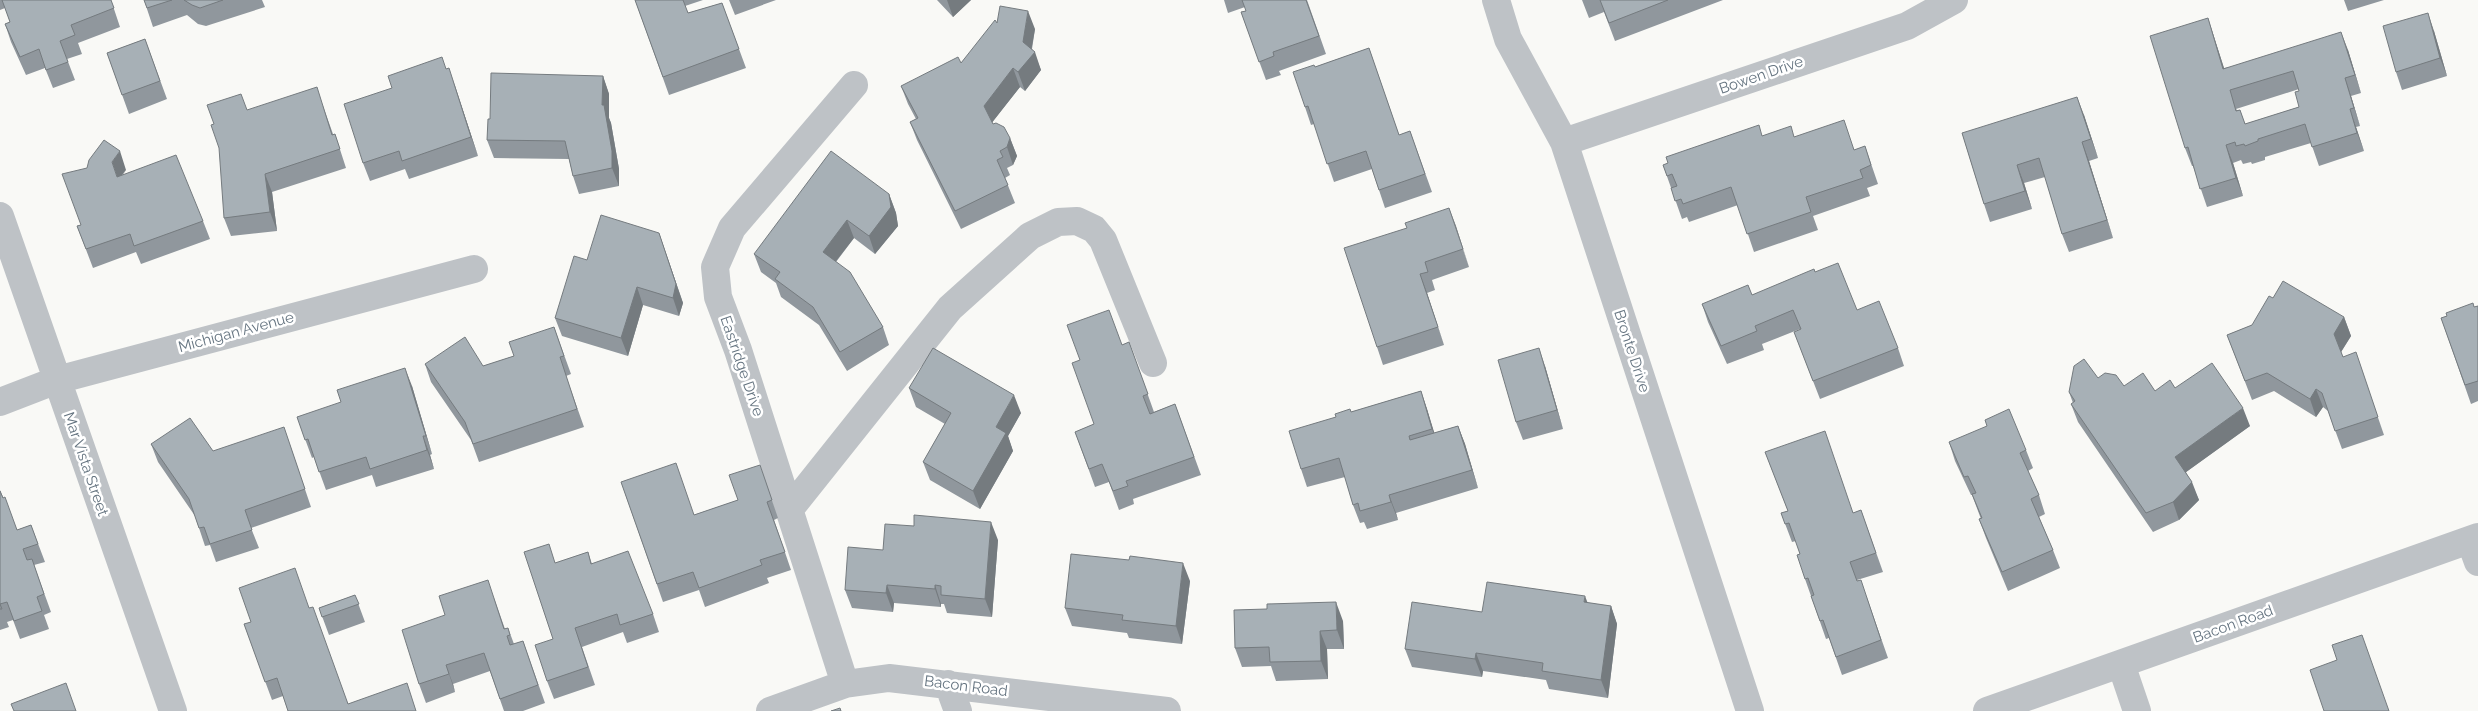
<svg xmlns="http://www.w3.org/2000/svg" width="2478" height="711" font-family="Raleway,sans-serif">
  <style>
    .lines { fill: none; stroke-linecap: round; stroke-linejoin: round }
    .minor { stroke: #bec2c6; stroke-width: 28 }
    .wall { fill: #90979d; fill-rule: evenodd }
    .shaded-wall { fill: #757b7f }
    .building { fill: #a7b0b6; stroke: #757b7f; fill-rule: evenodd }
    .labels { text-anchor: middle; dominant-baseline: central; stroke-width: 5; stroke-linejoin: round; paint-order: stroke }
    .street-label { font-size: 15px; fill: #657480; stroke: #fff }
  </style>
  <rect width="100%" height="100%" fill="#f9f9f6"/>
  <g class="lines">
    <path class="minor" d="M 1496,0 L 1508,39 L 1564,142 L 1750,711
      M 1564,142 L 1907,26 L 1954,0
      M 0,216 L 173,711
      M 0,402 L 57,380 L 474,269
      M 789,510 L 950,308 L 1030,236 L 1058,222 L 1077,221 L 1094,229 L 1103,240 L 1153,363
      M 2470,540 L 2478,562
      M 2121,664 L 2137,711
      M 845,684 L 738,350 L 718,297 L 715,267 L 732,228 L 854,85
      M 948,684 L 958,711
      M 770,711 L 845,684 L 889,678 L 1167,711
      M 1987,711 L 2478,537"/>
  </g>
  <path class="wall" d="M 0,0 L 111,0 L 120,27 L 78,43 L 82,54 L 67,59 L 75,80 L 53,88 L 45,68 L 26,75 L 11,42 L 5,24 L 10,22 L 5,8 L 0,10 Z
    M 144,0 L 262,0 L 265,7 L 206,26 L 198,24 L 187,15 L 153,27 Z
    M 635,0 L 703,0 L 685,6 L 688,13 L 722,3 L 746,68 L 669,95 Z
    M 729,0 L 776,0 L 735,15 Z
    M 937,0 L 971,0 L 953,17 Z
    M 1224,0 L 1307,0 L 1326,54 L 1279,71 L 1281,75 L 1266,80 L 1241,12 L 1246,11 L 1245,7 L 1228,13 Z
    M 1582,0 L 1723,0 L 1615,41 L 1604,12 L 1589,18 Z
    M 2344,0 L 2384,0 L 2348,11 Z
    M 2208,18 L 2224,68 L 2348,50 L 2361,93 L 2351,96 L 2360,126 L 2356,127 L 2364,151 L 2319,166 L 2311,143 L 2265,157 L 2265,160 L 2252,164 L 2251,162 L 2243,164 L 2241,160 L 2233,163 L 2243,196 L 2207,207 L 2193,166 L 2192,166 L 2185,148 ZM 2299,89 L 2299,107 L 2245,124 L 2240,110 L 2237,110 L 2236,109 Z
    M 997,23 L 1035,29 L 1032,49 L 1041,70 L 1025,91 L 1020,87 L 992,122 L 993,124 L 1010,138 L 1017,156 L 1013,165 L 1007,168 L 1010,175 L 1005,178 L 1015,203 L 961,229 L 917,140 L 910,122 L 916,119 L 908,104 L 901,86 L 961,63 Z
    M 2434,31 L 2447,76 L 2402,90 L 2396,72 Z
    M 145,39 L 167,99 L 129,114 L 107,53 Z
    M 1369,48 L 1399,135 L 1410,131 L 1432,192 L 1385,208 L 1372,169 L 1334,182 L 1314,124 L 1311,125 L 1305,107 L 1315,67 Z
    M 446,69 L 455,86 L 478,156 L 409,179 L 405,169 L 370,181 L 363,163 L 392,88 Z
    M 603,76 L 609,94 L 609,118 L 611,123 L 619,169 L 619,186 L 579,194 L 573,176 L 569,159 L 494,158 L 487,140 L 490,119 Z
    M 323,106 L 333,134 L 335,134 L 346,168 L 272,192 L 277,231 L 231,236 L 224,218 L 247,110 Z
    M 2084,115 L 2098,158 L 2089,161 L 2113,238 L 2069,252 L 2062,234 L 2045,177 L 2024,183 L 2032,209 L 1990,222 L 1984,204 L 1962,133 Z
    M 1763,136 L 1795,137 L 1855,150 L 1865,146 L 1878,184 L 1867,188 L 1870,196 L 1813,216 L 1818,230 L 1754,252 L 1738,205 L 1689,222 L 1687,217 L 1682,219 L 1663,165 Z
    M 126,170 L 122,176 L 203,221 L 210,239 L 141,264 L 136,252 L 93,268 L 77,226 L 81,225 Z
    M 889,194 L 896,213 L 898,226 L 875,254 L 854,238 L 836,262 L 883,327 L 889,345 L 847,371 L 819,325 L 781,297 L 776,283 L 761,272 L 754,254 Z
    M 1449,208 L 1469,267 L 1432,280 L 1435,290 L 1427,293 L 1444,345 L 1383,365 L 1377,347 L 1407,228 Z
    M 659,233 L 683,303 L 679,316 L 643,305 L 628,356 L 562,336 L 555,318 L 587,260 Z
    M 1815,272 L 1898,348 L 1904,366 L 1820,399 L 1794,332 L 1800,330 L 1800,329 L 1762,344 L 1764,350 L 1727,364 L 1708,322 L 1702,304 L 1752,295 Z
    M 2478,306 L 2478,401 L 2471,404 L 2441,318 Z
    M 2344,317 L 2351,336 L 2341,352 L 2343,357 L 2362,371 L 2384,435 L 2342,449 L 2328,411 L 2323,407 L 2316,417 L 2274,391 L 2252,400 L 2227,335 L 2252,325 Z
    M 554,327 L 571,374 L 566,376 L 584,427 L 479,462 L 471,440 L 431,382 L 425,364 L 483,366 L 514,356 Z
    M 1129,342 L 1154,412 L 1175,404 L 1201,475 L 1133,499 L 1134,504 L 1119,510 L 1109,482 L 1095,487 L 1075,432 L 1094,424 L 1122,345 Z
    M 1545,366 L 1563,429 L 1523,440 L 1516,422 Z
    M 2098,378 L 2124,386 L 2155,391 L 2175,388 L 2250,426 L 2186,472 L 2199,500 L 2179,520 L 2153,532 L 2078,422 L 2071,404 L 2073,403 L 2069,392 Z
    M 412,386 L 432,454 L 430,455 L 434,469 L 376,487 L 372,475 L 326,490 L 314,457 L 312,458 L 297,417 Z
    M 909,388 L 1021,413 L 1008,436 L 1013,451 L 980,509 L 930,480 L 923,462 L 945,424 L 916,407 Z
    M 1421,391 L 1427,409 L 1434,433 L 1458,426 L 1465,444 L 1478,488 L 1396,513 L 1398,520 L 1367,529 L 1364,522 L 1360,523 L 1353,505 L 1345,477 L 1307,487 L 1301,469 L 1351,412 Z
    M 1949,442 L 2026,450 L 2033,468 L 2028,471 L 2039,495 L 2045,514 L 2039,517 L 2053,550 L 2060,568 L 2008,591 L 1986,538 L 1979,519 L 1981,519 L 1972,495 L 1971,495 L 1955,461 Z
    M 151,444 L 213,451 L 290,445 L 311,507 L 251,528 L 259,548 L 216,562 L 210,545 L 205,546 L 195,516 L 158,462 Z
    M 1765,452 L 1853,513 L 1861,510 L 1883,572 L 1857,580 L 1867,598 L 1888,658 L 1842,675 L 1829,638 L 1826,639 L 1811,596 L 1805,579 L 1800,554 L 1796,541 L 1792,542 L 1781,513 L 1788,511 Z
    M 621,482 L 694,515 L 738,500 L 766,483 L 778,518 L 774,520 L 791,570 L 767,578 L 769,583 L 705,607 L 699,590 L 663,602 Z
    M 0,490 L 17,530 L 31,525 L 45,562 L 34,565 L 51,612 L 44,615 L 49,629 L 20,639 L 13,620 L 7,622 L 9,627 L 0,630 Z
    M 998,540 L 992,617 L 947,613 L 944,604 L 941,604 L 941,607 L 894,603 L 893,612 L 852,608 L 845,590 L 883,550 Z
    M 588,552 L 592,564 L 653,614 L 659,632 L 627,643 L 623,632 L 582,647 L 595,685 L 554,699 L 547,681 L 553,639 L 556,563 Z
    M 1190,581 L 1182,644 L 1129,638 L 1127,633 L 1072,626 L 1065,608 Z
    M 355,595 L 365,622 L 329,635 L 319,608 Z
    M 494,598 L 505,629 L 508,628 L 514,644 L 523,641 L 545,703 L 523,711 L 504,711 L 490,671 L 453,684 L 455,692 L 426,703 L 419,684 Z
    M 1588,603 L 1611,606 L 1617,624 L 1608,698 L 1549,689 L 1546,680 L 1483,671 L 1482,677 L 1412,667 L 1405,649 L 1482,612 Z
    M 309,608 L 348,704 L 416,711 L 288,711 L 283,696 L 272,700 L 244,624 Z
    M 1343,621 L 1344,649 L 1327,649 L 1328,679 L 1276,681 L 1271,666 L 1242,667 L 1235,648 Z"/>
  <path class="shaded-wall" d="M 947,0 L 971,0 L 953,17 Z
    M 1028,11 L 1035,29 L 1030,57 L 1035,52 L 1041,70 L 1025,91 L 1018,72 Z
    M 2428,13 L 2434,31 L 2447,76 L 2440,58 Z
    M 2208,18 L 2214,37 L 2230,87 L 2223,69 Z
    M 2341,32 L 2348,50 L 2361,93 L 2355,75 Z
    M 449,68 L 455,86 L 478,156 L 471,137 Z
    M 1013,68 L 1020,87 L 991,124 L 984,106 Z
    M 603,76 L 609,94 L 609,118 L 611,123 L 619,169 L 619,186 L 612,168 L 602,105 Z
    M 2345,78 L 2351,96 L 2360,126 L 2354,108 Z
    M 2077,97 L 2084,115 L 2098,158 L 2091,139 Z
    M 2350,109 L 2364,151 L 2357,133 Z
    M 1010,138 L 1017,156 L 1013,165 L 1007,147 Z
    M 2082,142 L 2089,161 L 2113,238 L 2107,220 Z
    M 2226,145 L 2233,163 L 2243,196 L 2236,178 Z
    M 120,151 L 126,170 L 118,180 L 112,162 Z
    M 2017,165 L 2024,183 L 2032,209 L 2025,191 Z
    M 265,174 L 272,192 L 277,231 L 270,212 Z
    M 889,194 L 896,213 L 898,226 L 875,254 L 869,236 Z
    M 1449,208 L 1456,226 L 1469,267 L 1463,249 Z
    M 847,220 L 854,238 L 829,270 L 823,252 Z
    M 659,233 L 683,303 L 679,316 L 673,298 Z
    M 1420,274 L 1427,293 L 1444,345 L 1438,327 Z
    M 637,287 L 643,305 L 628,356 L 621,338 Z
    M 2344,317 L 2351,336 L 2341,352 L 2334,334 Z
    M 1539,348 L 1545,366 L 1563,429 L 1557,410 Z
    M 405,368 L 412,386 L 432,454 L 426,436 Z
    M 2316,389 L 2323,407 L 2316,417 L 2310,399 Z
    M 1421,391 L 1427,409 L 1439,448 L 1432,429 Z
    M 1014,395 L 1021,413 L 1008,436 L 1013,451 L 980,509 L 973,491 L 996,427 Z
    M 2243,408 L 2250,426 L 2182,475 L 2175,457 Z
    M 1458,426 L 1465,444 L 1478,488 L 1472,470 Z
    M 423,436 L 430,455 L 434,469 L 427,450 Z
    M 2192,482 L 2199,500 L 2179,520 L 2173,502 Z
    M 1389,495 L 1396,513 L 1398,520 L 1391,502 Z
    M 991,522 L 998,540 L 992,617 L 985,599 Z
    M 1183,563 L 1190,581 L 1182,644 L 1176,626 Z
    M 887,585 L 894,603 L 893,612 L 886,593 Z
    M 935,585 L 941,604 L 941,607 L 935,589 Z
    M 1585,596 L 1592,614 L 1584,602 Z
    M 1336,602 L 1343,621 L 1344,649 L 1337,630 Z
    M 1611,606 L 1617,624 L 1608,698 L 1601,680 Z
    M 1320,631 L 1327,649 L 1328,679 L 1321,661 Z
    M 1476,653 L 1483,671 L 1482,677 L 1475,659 Z
    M 446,665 L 453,684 L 455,692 Z"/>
  <path class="building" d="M 2,0 L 111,0 L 114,8 L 71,25 L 75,35 L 60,41 L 68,62 L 46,70 L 39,49 L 20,57 L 5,24 L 10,22 Z
    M 144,0 L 172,0 L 147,8 Z
    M 184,0 L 223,0 L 200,8 L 192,5 Z
    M 635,0 L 683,0 L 688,13 L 722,3 L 739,49 L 663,77 Z
    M 1242,0 L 1306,0 L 1319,36 L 1273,52 L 1274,56 L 1259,62 L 1241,12 L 1246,11 Z
    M 1600,0 L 1668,0 L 1609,23 Z
    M 1000,6 L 1028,11 L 1023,42 L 1035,52 L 1018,72 L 1013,68 L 984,106 L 993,124 L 996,123 L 1004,127 L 1010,138 L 1007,147 L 1000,151 L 1003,157 L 997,160 L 1008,185 L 955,211 L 910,122 L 918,118 L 901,86 L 958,57 L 961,63 L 995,20 L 997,23 Z
    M 2428,13 L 2440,58 L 2396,72 L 2383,26 Z
    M 2208,18 L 2223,69 L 2341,32 L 2355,75 L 2345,78 L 2354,108 L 2350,109 L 2357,133 L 2312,147 L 2305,124 L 2258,139 L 2258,141 L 2245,146 L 2244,144 L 2236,146 L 2235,142 L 2226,145 L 2236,178 L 2200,189 L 2188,147 L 2185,148 L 2150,36 ZM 2293,71 L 2299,91 L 2295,92 L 2299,107 L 2245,124 L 2240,110 L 2236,111 L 2230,90 Z
    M 145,39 L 160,81 L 122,95 L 107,53 Z
    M 1369,48 L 1399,135 L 1410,131 L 1425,174 L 1379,190 L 1366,151 L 1327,164 L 1308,106 L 1305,107 L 1293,72 L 1314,65 L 1315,67 Z
    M 442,57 L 446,69 L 449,68 L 471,137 L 402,161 L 399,151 L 363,163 L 344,104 L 392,88 L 388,76 Z
    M 491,73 L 603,76 L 602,105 L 604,105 L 612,151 L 612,168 L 573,176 L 565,141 L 487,140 L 488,119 L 490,119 Z
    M 317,87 L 332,135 L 335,134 L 340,149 L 265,174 L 270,212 L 224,218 L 219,148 L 211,125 L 214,124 L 207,105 L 241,94 L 247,110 Z
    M 2077,97 L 2091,139 L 2082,142 L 2107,220 L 2062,234 L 2039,158 L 2017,165 L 2025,191 L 1984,204 L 1962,133 Z
    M 1844,120 L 1854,150 L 1865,146 L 1871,165 L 1860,170 L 1863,178 L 1806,197 L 1811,212 L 1747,234 L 1731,187 L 1683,204 L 1681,199 L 1675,201 L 1671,188 L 1677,186 L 1672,174 L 1667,176 L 1663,165 L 1668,163 L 1666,157 L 1759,125 L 1762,136 L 1791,126 L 1794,137 Z
    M 104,140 L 120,151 L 112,162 L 117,177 L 176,155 L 203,221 L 134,246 L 130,234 L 86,249 L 77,226 L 81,225 L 62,174 L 87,168 L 89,160 Z
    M 831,151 L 889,194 L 891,207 L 869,236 L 847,220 L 823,252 L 850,272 L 883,327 L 840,352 L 813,307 L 775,279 L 780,272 L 754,254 Z
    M 1449,208 L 1463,249 L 1425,262 L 1428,272 L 1420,274 L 1438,327 L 1377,347 L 1344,248 L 1407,228 L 1405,223 Z
    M 601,215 L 659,233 L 676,284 L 673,298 L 637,287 L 621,338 L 555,318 L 574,256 L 587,260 Z
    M 1838,263 L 1857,310 L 1879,301 L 1898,348 L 1813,381 L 1794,332 L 1801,329 L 1793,310 L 1755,326 L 1757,331 L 1721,346 L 1702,304 L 1748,285 L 1752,295 L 1814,269 L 1815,272 Z
    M 2283,281 L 2344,317 L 2334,334 L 2343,357 L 2356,352 L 2378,417 L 2335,431 L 2322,393 L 2316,389 L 2310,399 L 2267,373 L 2245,381 L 2227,335 L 2252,325 L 2269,296 L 2273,298 Z
    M 2473,303 L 2474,307 L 2478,306 L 2478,381 L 2465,385 L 2441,318 L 2447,316 L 2446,313 Z
    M 1109,310 L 1122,345 L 1129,342 L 1148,394 L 1143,396 L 1150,414 L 1175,404 L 1194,457 L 1126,481 L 1128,486 L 1113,491 L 1102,464 L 1089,469 L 1075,432 L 1094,424 L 1072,363 L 1080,360 L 1067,325 Z
    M 554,327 L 564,356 L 560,357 L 577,409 L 473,444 L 465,422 L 425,364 L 465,337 L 483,366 L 514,356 L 509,342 Z
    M 933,348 L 1014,395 L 996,427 L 1006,433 L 973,491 L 923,462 L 951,413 L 909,388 Z
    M 1539,348 L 1557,410 L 1516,422 L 1498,360 Z
    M 2084,359 L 2098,378 L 2105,373 L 2116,375 L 2124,386 L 2143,373 L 2155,391 L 2170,380 L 2175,388 L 2212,363 L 2243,408 L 2175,457 L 2192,482 L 2173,502 L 2146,513 L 2071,404 L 2075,401 L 2069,392 L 2074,366 Z
    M 405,368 L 426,436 L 423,436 L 427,450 L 370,469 L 366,457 L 319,472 L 308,439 L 305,440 L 297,417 L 341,402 L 337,390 Z
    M 1421,391 L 1432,429 L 1409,436 L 1410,440 L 1458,426 L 1472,470 L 1389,495 L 1391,502 L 1360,511 L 1358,503 L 1353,505 L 1339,458 L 1301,469 L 1289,431 L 1336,417 L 1335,414 L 1350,409 L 1351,412 Z
    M 2009,409 L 2026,450 L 2020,453 L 2039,495 L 2031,499 L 2053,550 L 2002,572 L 1979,519 L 1982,518 L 1972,494 L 1976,493 L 1968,476 L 1964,477 L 1949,442 L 1987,426 L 1985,420 Z
    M 190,418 L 213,451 L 284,427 L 305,489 L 245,510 L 252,530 L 210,544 L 204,527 L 199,528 L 189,499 L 151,444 Z
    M 1825,431 L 1853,513 L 1861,510 L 1876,553 L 1850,562 L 1857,581 L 1861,580 L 1881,640 L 1836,657 L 1823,620 L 1820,621 L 1811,596 L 1814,595 L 1808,578 L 1805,579 L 1797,555 L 1800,554 L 1789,523 L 1785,524 L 1781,513 L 1788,511 L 1765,452 Z
    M 676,463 L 694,515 L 738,500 L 729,475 L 760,465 L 772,500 L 767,502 L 785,552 L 760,560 L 762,565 L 699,588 L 693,572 L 657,584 L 621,482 Z
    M 0,491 L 3,498 L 5,497 L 17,530 L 31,525 L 38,544 L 23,549 L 27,560 L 32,559 L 44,594 L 37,597 L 42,611 L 14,621 L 7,602 L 0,604 L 2,609 L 0,609 Z
    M 914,515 L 991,522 L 985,599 L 941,595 L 941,586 L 935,585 L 935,589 L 887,585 L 886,593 L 845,590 L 848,547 L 883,550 L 885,524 L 914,526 Z
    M 549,544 L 555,563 L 588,552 L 591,564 L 628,551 L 653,614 L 620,625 L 617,614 L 575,628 L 588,667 L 547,681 L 535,645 L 553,639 L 524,552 Z
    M 1071,554 L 1129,560 L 1130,556 L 1183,563 L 1176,626 L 1122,620 L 1123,615 L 1065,608 Z
    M 295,568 L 309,608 L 313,607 L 348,704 L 407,683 L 416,711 L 288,711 L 277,678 L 265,682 L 244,624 L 251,622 L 239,588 Z
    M 488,580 L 504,629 L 508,628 L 510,635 L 507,636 L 510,645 L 523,641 L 538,685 L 500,699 L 484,653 L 446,665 L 449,674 L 419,684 L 402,630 L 445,615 L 439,596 Z
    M 1487,582 L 1585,596 L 1584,602 L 1611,606 L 1601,680 L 1542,671 L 1543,663 L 1476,653 L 1475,659 L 1405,649 L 1412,602 L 1482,612 Z
    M 355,595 L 359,604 L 322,617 L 319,608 Z
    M 1336,602 L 1337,630 L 1320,631 L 1321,661 L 1270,662 L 1269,647 L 1235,648 L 1234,610 L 1267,609 L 1267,604 Z
    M 2362,635 L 2389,711 L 2324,711 L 2310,670 L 2337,660 L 2332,645 Z
    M 66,683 L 76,711 L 14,711 L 11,704 Z
    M 840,708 L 841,711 L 831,711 Z"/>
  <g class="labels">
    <g class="street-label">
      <text transform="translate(1761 75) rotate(-19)">Bowen Drive</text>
      <text transform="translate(236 332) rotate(-15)">Michigan Avenue</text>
      <text transform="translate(1632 351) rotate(72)">Bronte Drive</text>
      <text transform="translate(742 366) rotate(71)">Eastridge Drive</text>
      <text transform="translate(86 464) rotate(71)">Mar Vista Street</text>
      <text transform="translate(2233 624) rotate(-20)">Bacon Road</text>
      <text transform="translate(966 686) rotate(7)">Bacon Road</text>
    </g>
  </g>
</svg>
